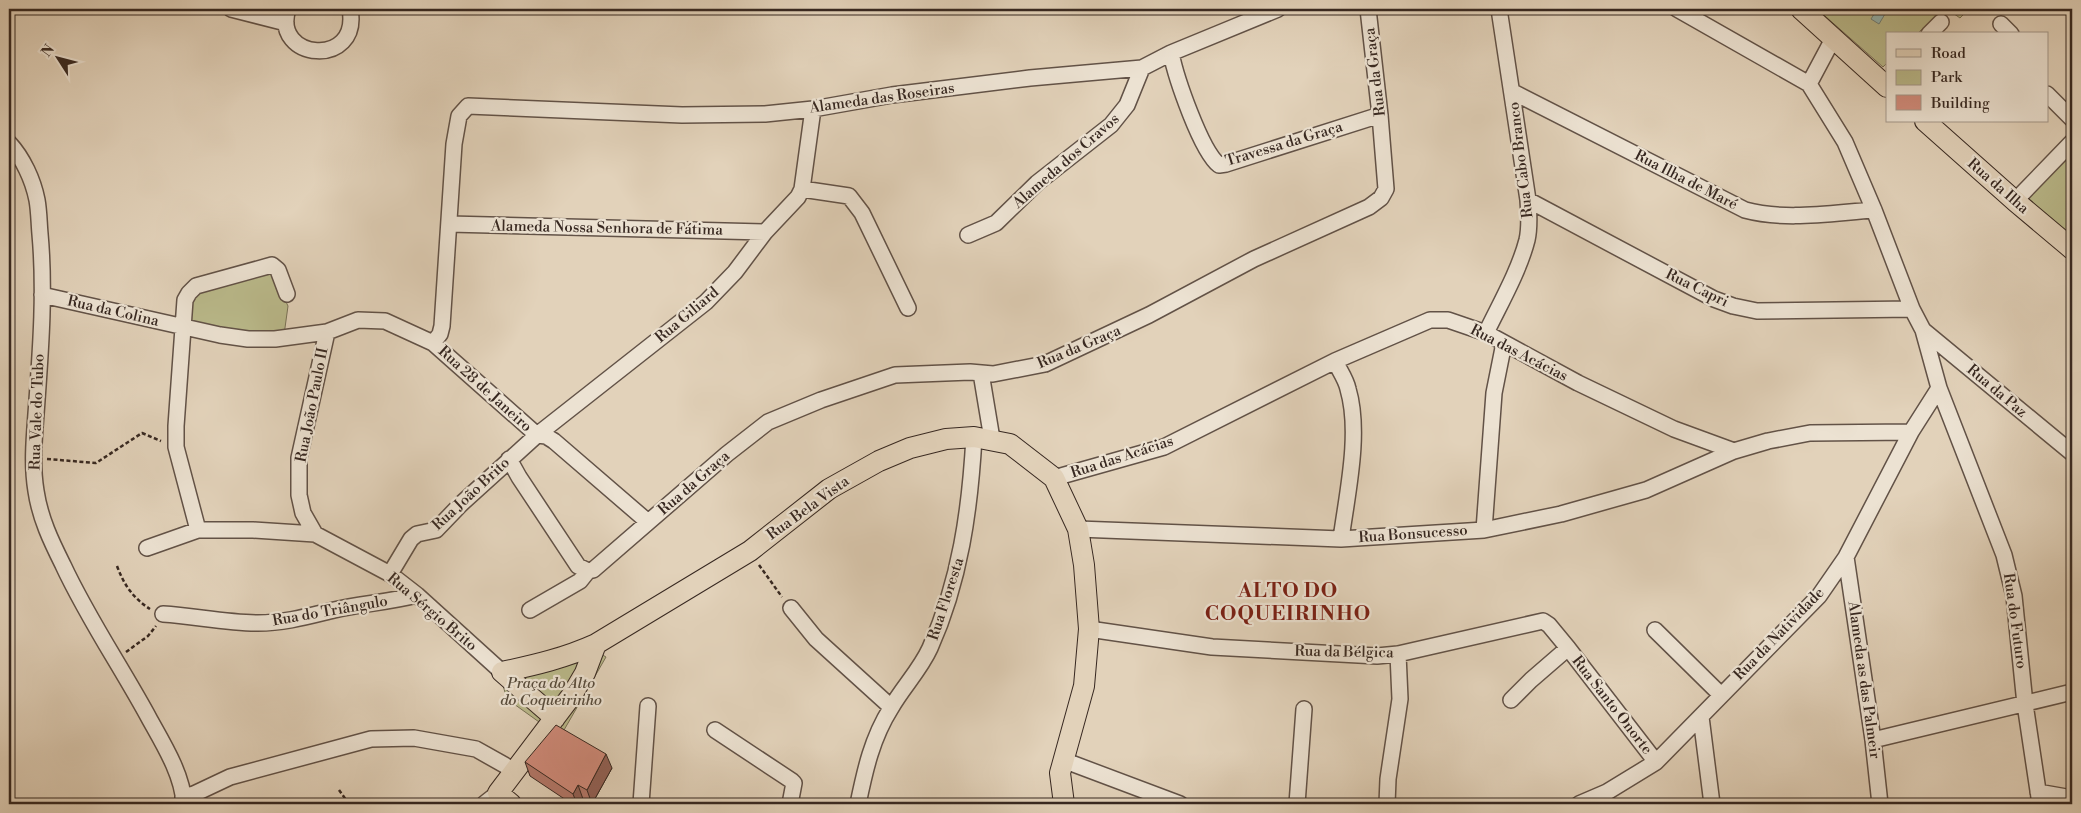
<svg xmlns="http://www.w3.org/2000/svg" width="2081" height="813" font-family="'Libre Bodoni',serif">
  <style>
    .green { fill: #baba8b; stroke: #787156 }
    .water { fill: #95b7b3; stroke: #6f7e79 }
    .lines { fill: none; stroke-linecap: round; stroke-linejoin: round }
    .minor-casing { stroke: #625247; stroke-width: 18 }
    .major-casing { stroke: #372821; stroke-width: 22 }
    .path { stroke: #372821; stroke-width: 2.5; stroke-dasharray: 4 2.5; stroke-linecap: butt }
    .minor { stroke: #ece2d2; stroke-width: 15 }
    .major { stroke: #e2d2ba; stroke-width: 20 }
    .wall { fill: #b4786a; stroke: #372821 }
    .shaded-wall { fill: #926156; stroke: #372821 }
    .building { fill: #d18b7b; stroke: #372821 }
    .labels { text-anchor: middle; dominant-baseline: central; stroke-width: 4.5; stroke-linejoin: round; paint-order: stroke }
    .street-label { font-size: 15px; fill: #372821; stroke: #ece2d2 }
    .park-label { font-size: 15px; font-style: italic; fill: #584c3c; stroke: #ece2d2 }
    .district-label { font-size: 20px; font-weight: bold; letter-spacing: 1px; fill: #7a1f14; stroke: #ece2d2 }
  </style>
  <rect width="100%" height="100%" fill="#e2d2ba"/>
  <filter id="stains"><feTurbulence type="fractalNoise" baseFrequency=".004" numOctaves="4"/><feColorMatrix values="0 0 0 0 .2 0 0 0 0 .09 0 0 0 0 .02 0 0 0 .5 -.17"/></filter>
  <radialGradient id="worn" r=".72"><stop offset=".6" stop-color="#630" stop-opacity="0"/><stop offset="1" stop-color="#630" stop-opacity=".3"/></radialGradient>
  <path class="green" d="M 1817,9 L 1943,9 L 1917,34 L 1887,34 L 1887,63 L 1883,67 Z
    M 1947,9 L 1969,9 L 1960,18 Z
    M 2065,156 L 2072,161 L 2072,241 L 2025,202 Z
    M 271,270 L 288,306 L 284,335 L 184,327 L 187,296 Z
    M 589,647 L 606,657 L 560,737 L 507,699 L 501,679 Z"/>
  <path class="water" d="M 1873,9 L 1888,9 L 1879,24 L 1871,19 L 1876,11 Z"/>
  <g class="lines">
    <g class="minor-casing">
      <path id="minor" d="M 231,9 L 286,23
        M 288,9 C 271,60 361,69 350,9
        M 1677,9 L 1809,84
        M 2001,24 L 2011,34
        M 1929,34 L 1941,22
        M 1834,37 L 1809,84 L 1845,142 L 1874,210 L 1912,309 L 1923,330 L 1939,388 L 2004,555 L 2014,596 L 2025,704 L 2040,804
        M 1171,53 C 1176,78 1201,151 1219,165 L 1226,164 L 1380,115
        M 1513,92 L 1745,210 C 1786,221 1831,213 1874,210
        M 2047,94 L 2072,119
        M 9,143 C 23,158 33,180 37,200 C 39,211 39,223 40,234 C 45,289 41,345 37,400 C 35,431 31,461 36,491 C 40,518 51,541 63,565 C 88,619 122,668 150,720 C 164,745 183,776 184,804
        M 802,189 L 849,196 L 862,213 L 908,308
        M 1528,200 L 1714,299 L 1733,306 L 1757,311 L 1912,309
        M 2015,201 L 2072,142
        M 449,224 L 765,232
        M 968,235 L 996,223 L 1037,183 L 1111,125 L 1127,105 L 1142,68
        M 42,295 L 220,335 L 248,339 L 275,339 L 327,332 L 358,320 L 385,321 L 433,343 L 537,435 L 546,436 L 554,441 L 648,522
        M 1923,330 L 2072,453
        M 1486,333 C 1500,304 1519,271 1527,240 C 1530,227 1529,213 1528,200 L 1499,9
        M 433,343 L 440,334 L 442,326 L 454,144 L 459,116 L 468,106 L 682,115 L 765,114 L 813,109 L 892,95 L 1030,78 L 1142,68 L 1171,53 L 1278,9
        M 1335,361 C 1339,370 1346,379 1348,389 C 1361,433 1347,494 1341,539
        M 981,373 L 992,439
        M 509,459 L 519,477 L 578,566 L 588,571 L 593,570 L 727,454 L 768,422 L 821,400 L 895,375 L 970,372 L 993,374 L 1045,364 L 1149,315 L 1254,259 L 1369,207 L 1381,198 L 1386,189 L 1380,115 L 1368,9
        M 1054,478 L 1164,447 L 1335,361 L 1430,320 L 1448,320 L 1486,333 L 1578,383 L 1674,429 L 1734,451
        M 1078,529 L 1341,539 L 1484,530 L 1561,514 L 1646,490 L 1734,451 L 1768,441 L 1810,433 L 1911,432
        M 198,530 L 176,447 L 176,426 L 185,300 L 189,293 L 196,286 L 272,265 L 278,270 L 287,294
        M 1484,530 L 1494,393 L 1504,343
        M 315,534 L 303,513 L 299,495 L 299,458 L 327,332
        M 147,548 L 198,530 L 253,530 L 315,534 L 390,574 L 417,595 L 502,672
        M 1846,557 L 1873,740 L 1880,804
        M 390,574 L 411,539 L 417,534 L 436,530 L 461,504 L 537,435 L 706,302 L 735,272 L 765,232 L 798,197 L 802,189 L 813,109
        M 791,608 L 816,639 L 891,707
        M 530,610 L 580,581 L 588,571
        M 163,614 C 195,616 226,623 258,623 C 285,623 309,616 334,610 C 361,604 389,602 417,595
        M 1089,629 L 1212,647 L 1377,656 L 1398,654 L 1543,621 L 1549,625 L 1568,648 L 1656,762
        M 1655,630 L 1720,694
        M 1511,700 L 1531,680 L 1568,648
        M 1701,717 L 1712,804
        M 715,730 L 792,781 L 794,783 L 790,804
        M 1873,740 L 2072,692
        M 1063,760 L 1180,804
        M 2038,792 L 2072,798
        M 183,797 L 194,794 L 230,777 L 371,739 L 414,738 L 476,749 L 515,771
        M 484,804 L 498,793
        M 641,804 L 648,706
        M 858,804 C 865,770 872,738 891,708 C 903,687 920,670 930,648 C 960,581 970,510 974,437
        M 1297,804 L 1304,709
        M 1387,804 L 1388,779 L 1400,699 L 1398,654
        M 1579,804 L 1607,792 L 1656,762 L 1819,596 L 1846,557 L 1911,432 L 1939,388"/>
    </g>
    <g class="major-casing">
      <path id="major" d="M 1801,9 L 1887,87
        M 1925,121 L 2015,201 L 2072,249
        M 502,672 C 535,665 565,658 596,644 L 750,551 L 829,489 L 879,461 L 910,448 L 946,439 L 974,437 L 1010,444 L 1054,478 L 1078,529 L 1084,565 L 1089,629 L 1084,686 L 1060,773 L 1064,804
        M 502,672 L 555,718
        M 511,804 L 498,793 L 572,695 L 585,673 L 596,644"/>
    </g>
    <path class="path" d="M 47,459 L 96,463 L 142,433 L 161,441
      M 759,565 L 782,597
      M 117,566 C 124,585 133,598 150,609
      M 126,652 L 148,636 L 156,626
      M 339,790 L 349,804"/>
    <use href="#minor" class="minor"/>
    <use href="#major" class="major"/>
  </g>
  <path class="wall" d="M 525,762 L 612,768 L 592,804 L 583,799 L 580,804 L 572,804 L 530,776 Z"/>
  <path class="shaded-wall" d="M 606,754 L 612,768 L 592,804 L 587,790 Z
    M 578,785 L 583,799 L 580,804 L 577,804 L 573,794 Z"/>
  <path class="building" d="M 556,725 L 606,754 L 587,790 L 578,785 L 573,794 L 525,762 Z
    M 489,800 L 492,804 L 484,804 Z"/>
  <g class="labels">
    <g class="street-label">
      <text transform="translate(1375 72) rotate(-97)">Rua da Graça</text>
      <text transform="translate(882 98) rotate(-8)">Alameda das Roseiras</text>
      <text transform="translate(1284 144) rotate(-17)">Travessa da Graça</text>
      <text transform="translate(1521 160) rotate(-97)">Rua Cabo Branco</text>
      <text transform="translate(1066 161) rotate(-41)">Alameda dos Cravos</text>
      <text transform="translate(1686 180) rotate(27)">Rua Ilha de Maré</text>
      <text transform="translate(1998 186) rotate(41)">Rua da Ilha</text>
      <text transform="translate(607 228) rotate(1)">Alameda Nossa Senhora de Fátima</text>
      <text transform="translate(1697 288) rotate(26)">Rua Capri</text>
      <text transform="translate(113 311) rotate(13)">Rua da Colina</text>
      <text transform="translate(687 315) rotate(-40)">Rua Giliard</text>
      <text transform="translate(1079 347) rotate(-23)">Rua da Graça</text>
      <text transform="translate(1519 353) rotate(27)">Rua das Acácias</text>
      <text transform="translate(485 389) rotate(42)">Rua 28 de Janeiro</text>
      <text transform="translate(1997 391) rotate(40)">Rua da Paz</text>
      <text transform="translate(312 405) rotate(-79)">Rua João Paulo II</text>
      <text transform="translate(37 412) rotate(-88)">Rua Vale do Tubo</text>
      <text transform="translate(1122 457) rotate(-18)">Rua das Acácias</text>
      <text transform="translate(694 483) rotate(-41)">Rua da Graça</text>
      <text transform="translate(471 494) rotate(-43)">Rua João Brito</text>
      <text transform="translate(808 508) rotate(-36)">Rua Bela Vista</text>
      <text transform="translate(1413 534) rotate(-4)">Rua Bonsucesso</text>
      <text transform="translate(946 599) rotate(-72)">Rua Floresta</text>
      <text transform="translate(330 611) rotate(-10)">Rua do Triângulo</text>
      <text transform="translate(432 612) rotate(40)">Rua Sérgio Brito</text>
      <text transform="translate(2015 621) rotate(82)">Rua do Futuro</text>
      <text transform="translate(1779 634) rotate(-46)">Rua da Natividade</text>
      <text transform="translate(1344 652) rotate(1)">Rua da Bélgica</text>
      <text transform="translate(1864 680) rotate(82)">Alameda as das Palmeir</text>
      <text transform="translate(1612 705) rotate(52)">Rua Santo Onorte</text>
    </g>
    <g class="park-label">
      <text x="551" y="683">Praça do Alto<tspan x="551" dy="17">do Coqueirinho</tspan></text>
    </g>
    <g class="district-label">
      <text x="1288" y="591">ALTO DO<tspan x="1288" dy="23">COQUEIRINHO</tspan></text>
    </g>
  </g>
  <rect width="2081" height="813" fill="none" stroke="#e2d2ba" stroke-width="30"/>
  <rect x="10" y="10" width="2061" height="793" fill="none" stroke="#372821" stroke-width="2.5"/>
  <rect x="15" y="15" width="2051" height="783" fill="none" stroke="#372821"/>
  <rect x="1886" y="32" width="162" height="90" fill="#ece2d2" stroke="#a4988b"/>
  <rect x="1896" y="49" width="25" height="8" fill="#e2d2ba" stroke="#a4988b"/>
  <text x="1931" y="58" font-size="15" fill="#372821">Road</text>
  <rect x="1896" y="70" width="25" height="15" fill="#baba8b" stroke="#a4988b"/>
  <text x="1931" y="82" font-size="15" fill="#372821">Park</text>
  <rect x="1896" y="95" width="25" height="15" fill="#d18b7b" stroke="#a4988b"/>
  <text x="1931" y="108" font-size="15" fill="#372821">Building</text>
  <g transform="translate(58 58) rotate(306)" stroke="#ece2d2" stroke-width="4" paint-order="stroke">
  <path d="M0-4L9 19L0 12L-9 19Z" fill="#372821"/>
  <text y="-8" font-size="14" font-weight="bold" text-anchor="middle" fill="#372821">N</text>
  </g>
  <rect width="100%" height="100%" filter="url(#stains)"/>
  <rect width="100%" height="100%" fill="url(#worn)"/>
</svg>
